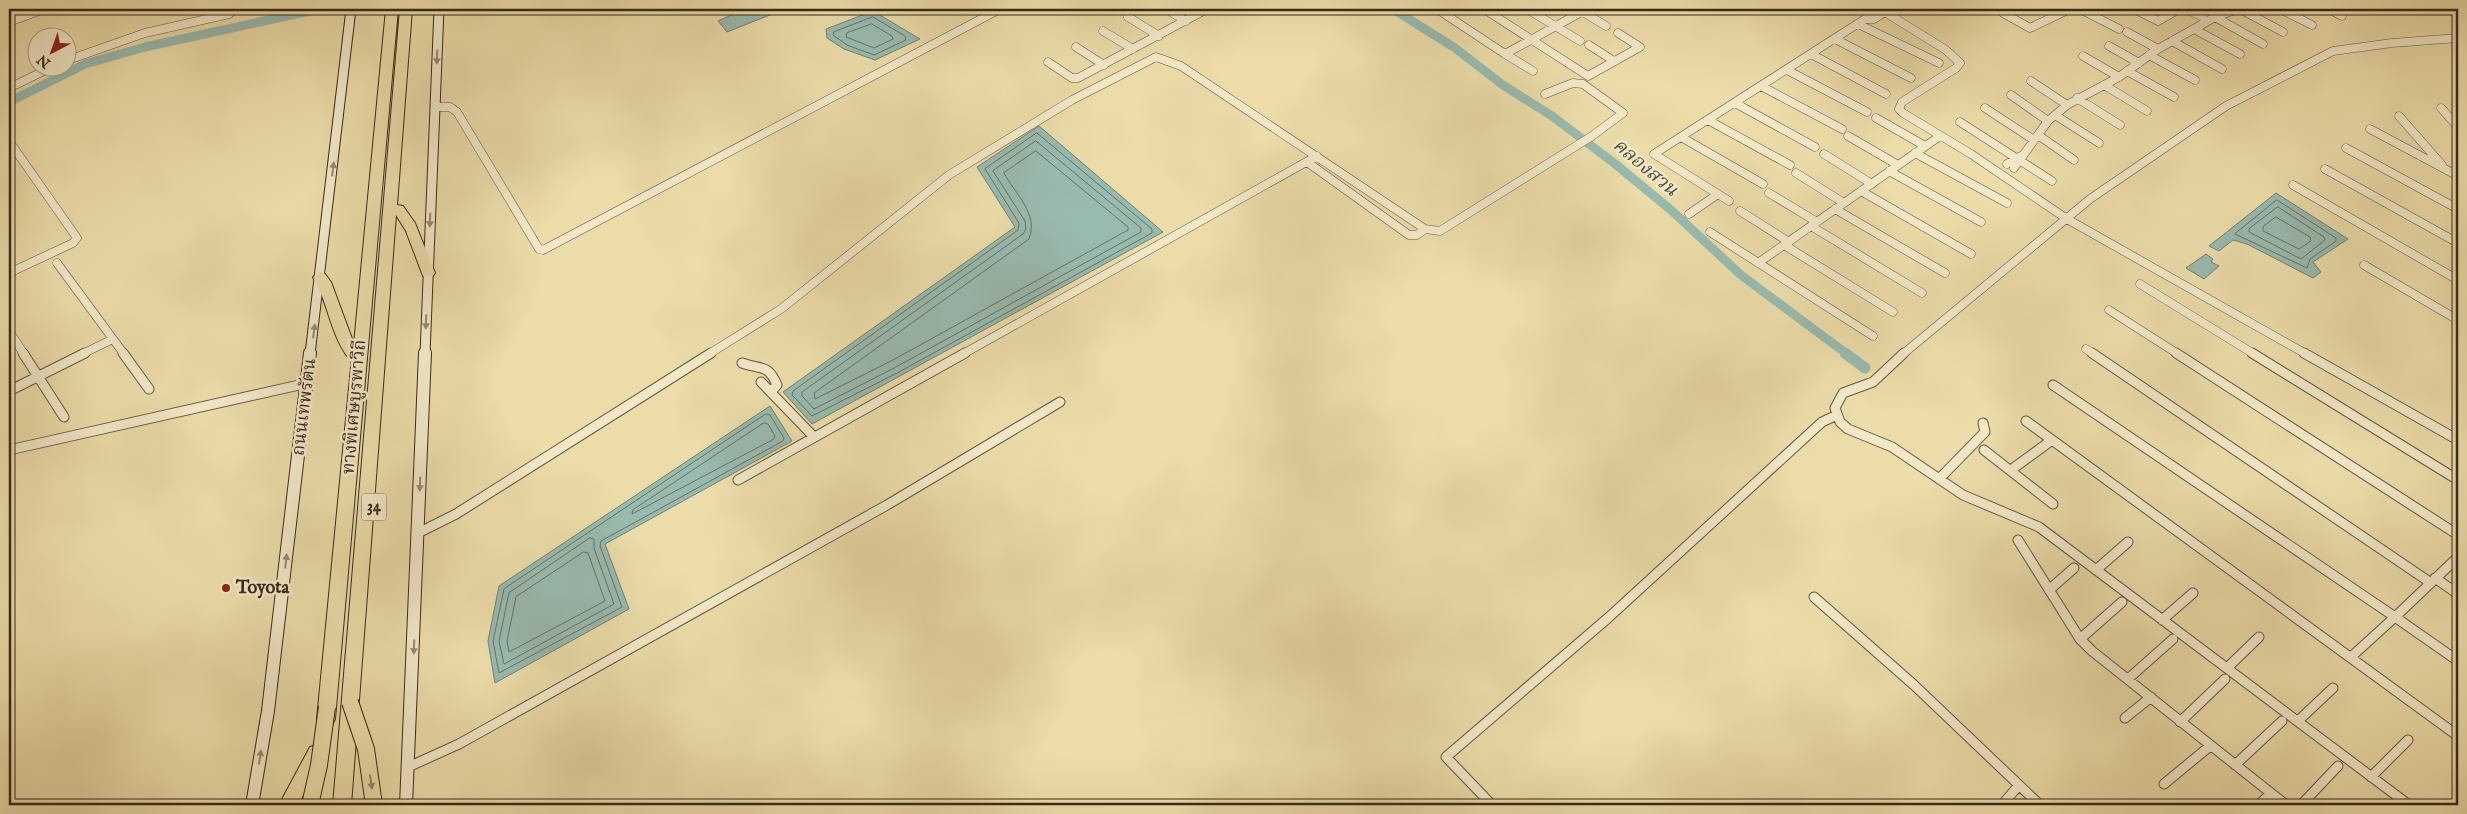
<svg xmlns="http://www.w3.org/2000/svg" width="2467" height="814" font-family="'IM FELL English','Noto Serif Thai',serif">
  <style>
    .water { fill: #99baaf; stroke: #728074 }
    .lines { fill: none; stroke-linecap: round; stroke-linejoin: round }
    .shore { stroke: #687265; stroke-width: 1 }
    .canal-far1 { stroke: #99baaf; stroke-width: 9 }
    .canal { stroke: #99baaf; stroke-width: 11 }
    .street-far1-casing { stroke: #65563f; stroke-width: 9 }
    .street-casing { stroke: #65563f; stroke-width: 11 }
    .secondary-far1-casing { stroke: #382a1b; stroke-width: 11 }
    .secondary-casing { stroke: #382a1b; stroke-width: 14 }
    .highway-casing { stroke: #382a1b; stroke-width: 2 }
    .street-far1 { stroke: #f2e8c8; stroke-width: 8 }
    .street { stroke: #f2e8c8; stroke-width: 9 }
    .secondary-far1 { stroke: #f2e8c8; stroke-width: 9 }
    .secondary { stroke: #f2e8c8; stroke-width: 12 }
    .highway { fill: #ebdcaa; fill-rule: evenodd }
    .highway-bridge-casing { stroke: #382a1b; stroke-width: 18; stroke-linecap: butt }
    .highway-bridge { stroke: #ebdcaa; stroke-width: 16 }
    .oneway { fill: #958972 }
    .oneway2 { fill: #928362 }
    .poi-dot { fill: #8f2418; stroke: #f2e8c8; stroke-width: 2 }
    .labels { text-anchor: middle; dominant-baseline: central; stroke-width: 5; stroke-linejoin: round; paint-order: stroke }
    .shield { fill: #f2e8c8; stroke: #70634f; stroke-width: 1 }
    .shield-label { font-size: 16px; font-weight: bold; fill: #382a1b }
    .street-label { font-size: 18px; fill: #382a1b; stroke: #f2e8c8 }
    .poi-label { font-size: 18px; font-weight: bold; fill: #382a1b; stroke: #f2e8c8; text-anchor: start }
    .water-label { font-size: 19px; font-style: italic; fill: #504e40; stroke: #f2e8c8 }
  </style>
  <rect width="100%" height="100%" fill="#ebdcaa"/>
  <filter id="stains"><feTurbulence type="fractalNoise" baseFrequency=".004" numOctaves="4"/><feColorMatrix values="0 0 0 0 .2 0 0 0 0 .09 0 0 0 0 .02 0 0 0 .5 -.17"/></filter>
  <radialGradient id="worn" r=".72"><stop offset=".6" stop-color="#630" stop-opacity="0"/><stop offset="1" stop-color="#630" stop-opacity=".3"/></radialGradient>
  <path class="water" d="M 745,9 L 785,9 L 727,32 L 718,21 Z
    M 873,11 L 920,39 L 875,60 L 844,49 L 827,38 L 826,29 Z
    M 1039,126 L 1163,232 L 812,424 L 783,392 L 1015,227 L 977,167 Z
    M 2276,193 L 2348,239 L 2313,262 L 2321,272 L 2313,278 L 2247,244 L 2233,240 L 2219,251 L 2209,246 Z
    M 2206,254 L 2213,259 L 2211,262 L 2219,266 L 2204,279 L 2186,268 Z
    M 770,406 L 792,441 L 605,544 L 629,609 L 495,683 L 488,641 L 499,586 Z"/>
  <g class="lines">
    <path class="shore" d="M 873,17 L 905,36 L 906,40 L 874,55 L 847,45 L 833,35 L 834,32 Z
      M 872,24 L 892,36 L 893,39 L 874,48 L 846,37 L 847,33 Z
      M 1037,133 L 1152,229 L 1152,233 L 899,372 L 812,416 L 792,395 L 793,391 L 1018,230 L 1019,223 L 985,169 Z
      M 1036,141 L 1141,228 L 1141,232 L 896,367 L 814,409 L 802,396 L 802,392 L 1023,234 L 1026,229 L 1025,221 L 993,171 Z
      M 1036,151 L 1128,227 L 1128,230 L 893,360 L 815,399 L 814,393 L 1029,239 C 1039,214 1015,194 1004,173 Z
      M 2277,200 L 2336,238 L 2336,241 L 2310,259 L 2307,268 L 2235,234 Z
      M 2278,207 L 2324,237 L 2325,240 L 2301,259 L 2249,232 L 2249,229 Z
      M 2276,217 L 2310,237 L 2311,241 L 2299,249 L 2263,231 L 2263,227 Z
      M 766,414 L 770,415 L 784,438 L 783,441 L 601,541 L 600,546 L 622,607 L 499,673 L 493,641 L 504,589 Z
      M 764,423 L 768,424 L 775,436 L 774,439 L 632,514 L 633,510 Z
      M 590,538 L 594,539 L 594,548 L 614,604 L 504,664 L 499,641 L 509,593 Z
      M 584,552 L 588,553 L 605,601 L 509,652 L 507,641 L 516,597 Z"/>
    <path class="canal-far1" d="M 1393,9 L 1455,48 L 1503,85 L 1552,116 L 1614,163 L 1671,210 L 1741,275 L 1847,354
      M 9,102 L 85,64 L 145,47 L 319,9"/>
    <path class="canal" d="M 1845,353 L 1865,368"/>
    <g class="street-far1-casing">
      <path id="street-far1" d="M 204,9 L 218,16
        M 1166,9 L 1186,21
        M 1437,9 L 1505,54
        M 1484,9 L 1588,76 L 1640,47 L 1618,33
        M 1527,9 L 1580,41
        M 1578,9 L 1606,26
        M 1880,9 L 1946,50 L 1960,63 L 1956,68 L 1902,102 L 1899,109 L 1903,113 L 1971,154 L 2067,219 L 2306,354
        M 2080,9 L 2119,29
        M 2134,9 L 2158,21 L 2179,9
        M 2185,9 L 2203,17
        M 2240,9 L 2283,32
        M 2280,9 L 2312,25
        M 2328,9 L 2342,16
        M 2450,9 L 2458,16
        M 2003,13 L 2030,28 L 2070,9
        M 1128,17 L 1159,36
        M 2215,17 L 2263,44
        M 9,22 L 44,9
        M 1858,24 L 1939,63
        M 2194,29 L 2240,54
        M 1103,31 L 1133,49
        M 2127,32 L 2158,49
        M 1835,39 L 1911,78
        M 2172,41 L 2222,69
        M 1589,45 L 1614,61
        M 2109,46 L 2139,63
        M 1076,47 L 1104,65
        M 1811,54 L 1886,94
        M 2149,55 L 2195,80
        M 2083,56 L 2119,77
        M 68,60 L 145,33 L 229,14 L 235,9
        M 1048,62 L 1072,78 L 1078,78 L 1207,9
        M 1787,70 L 1867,112
        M 1533,71 L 1505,54 L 1587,9
        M 2127,71 L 2174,97
        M 2031,81 L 2067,105
        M 2104,85 L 2147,111
        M 1761,86 L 1842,129
        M 9,88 L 50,68
        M 2011,95 L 2048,121
        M 2077,98 L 2120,125
        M 1735,103 L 1815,147
        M 435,107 L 450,107 L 457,112 L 539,249 L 543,250 L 1000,9
        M 1985,108 L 2034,140
        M 2441,108 L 2458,127
        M 2055,115 L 2099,143
        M 2399,116 L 2442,165
        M 1876,118 L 1925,146
        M 1708,120 L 1790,165
        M 1960,122 L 2052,181
        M 2370,129 L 2458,176
        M 2038,135 L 2074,160
        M 1848,136 L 1898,165
        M 1681,137 L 1763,184
        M 9,141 L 77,238 L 73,243 L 9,273
        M 2346,148 L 2458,209
        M 1915,153 L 2007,203
        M 1824,154 L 1872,184
        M 1307,162 L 1409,235 L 1417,235 L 1425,229
        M 2007,164 L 2021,156
        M 2014,168 L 2048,121 L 2067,105 L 2119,77 L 2158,49 L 2215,17 L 2238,9
        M 2325,169 L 2458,243
        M 1889,171 L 1981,222
        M 1796,173 L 1844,203
        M 2293,185 L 2458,280
        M 1861,191 L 1971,254
        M 1769,193 L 1817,222
        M 1729,201 L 1654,154 L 1865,19 L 1874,19 L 1885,12
        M 1835,209 L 1945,273
        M 1740,211 L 1789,242
        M 1689,214 L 1718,194
        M 1811,226 L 1922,293
        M 1710,232 L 1873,336
        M 1784,245 L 1893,312
        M 57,263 L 124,354
        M 1758,263 L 1940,136
        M 2364,265 L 2458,320
        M 2140,284 L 2254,354
        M 2109,310 L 2178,354
        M 9,331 L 24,354
        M 2086,349 L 2094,354
        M 82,354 L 113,339
        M 709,354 L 781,309 L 949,175 L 1072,100 L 1156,57 L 1181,66 L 1425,229 L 1440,231 L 1592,136 L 1623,113 L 1583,84 L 1573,83 L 1545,94
        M 963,354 L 1317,156
        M 1903,354 L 2090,199 L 2226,106 L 2333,51 L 2392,43 L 2458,38"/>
    </g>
    <g class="street-casing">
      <path id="street" d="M 23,353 L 64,417
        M 123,353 L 149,389
        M 1904,353 L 1873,382 L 1843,393 L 1835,408 L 1840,422 L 1848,429 L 1892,447 L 1963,495 L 2039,527 L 2409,805
        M 2092,353 L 2431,583
        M 2176,353 L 2458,535
        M 2252,353 L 2458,480
        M 2304,353 L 2458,440
        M 742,363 C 760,370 768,363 777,385 L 771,392
        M 761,382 L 814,437
        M 2053,385 L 2395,617 L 2458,557
        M 9,391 L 85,353
        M 2026,421 L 2458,736
        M 9,450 L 308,383
        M 1984,450 L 2053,504
        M 2011,470 L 2052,440
        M 1939,479 L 1985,432 L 1983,423
        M 738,480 L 965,353
        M 418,533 L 456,514 L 711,353
        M 2018,540 L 2080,639 L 2092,651 L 2286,805
        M 2096,570 L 2128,542
        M 2435,578 L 2458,594
        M 2049,590 L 2074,568
        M 1814,597 L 1914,685 L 2040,805
        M 2162,620 L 2193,593
        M 2080,639 L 2122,602
        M 2351,657 L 2395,617 L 2458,661
        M 2227,668 L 2259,637
        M 2128,679 L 2173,639
        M 2125,718 L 2151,697
        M 2298,721 L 2333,688
        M 2180,722 L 2225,679
        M 2235,765 L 2282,721
        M 408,767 L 459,744 L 887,505 L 1060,402
        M 2371,777 L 2408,740
        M 2164,784 L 2210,746
        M 1492,805 L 1446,757 L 1608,618 L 1822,422 L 1837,415
        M 2002,805 L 2019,785
        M 2259,805 L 2271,793
        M 2301,805 L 2338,766"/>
    </g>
    <g class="secondary-far1-casing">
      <path id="secondary-far1" d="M 310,354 L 351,9
        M 425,354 L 439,9"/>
    </g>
    <g class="secondary-casing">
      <path id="secondary" d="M 252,805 L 268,711 L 310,353
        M 406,805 L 425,353"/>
    </g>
    <g class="highway-casing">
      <path id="highway" d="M 386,9 L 398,9 L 335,719 L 332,725 L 326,727 L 320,725 L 317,719 L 352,357 L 347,356 C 330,332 328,302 313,277 L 320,272 L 325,274 L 331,282 L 354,344 Z
        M 400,9 L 412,9 L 397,205 L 403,206 L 415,223 L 435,273 L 433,276 L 423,276 L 406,231 L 396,215 L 351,805 L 333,805 Z
        M 316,745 L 322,747 L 325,753 L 298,805 L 279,805 L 310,747 Z"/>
    </g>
    <use href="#street-far1" class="street-far1"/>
    <use href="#street" class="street"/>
    <use href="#secondary-far1" class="secondary-far1"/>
    <use href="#secondary" class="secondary"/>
    <use href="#highway" class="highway"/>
    <g class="highway-bridge-casing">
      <path id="highway-bridge" d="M 350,702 L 366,749 L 374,805
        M 310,805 L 319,765 L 327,707"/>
    </g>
    <use href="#highway-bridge" class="highway-bridge"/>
  </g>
  <defs><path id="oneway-solid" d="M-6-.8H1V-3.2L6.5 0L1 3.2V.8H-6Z" transform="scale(1.25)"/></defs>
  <g class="oneway">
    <use href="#oneway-solid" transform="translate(437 57) rotate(92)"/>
    <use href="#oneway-solid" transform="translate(333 169) rotate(-83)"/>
    <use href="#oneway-solid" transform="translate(430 220) rotate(92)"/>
    <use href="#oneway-solid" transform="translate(426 322) rotate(92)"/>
    <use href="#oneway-solid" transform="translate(314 331) rotate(-83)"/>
    <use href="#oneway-solid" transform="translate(420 484) rotate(92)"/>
    <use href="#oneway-solid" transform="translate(286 561) rotate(-83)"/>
    <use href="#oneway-solid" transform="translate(414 647) rotate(92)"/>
    <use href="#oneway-solid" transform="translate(260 757) rotate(-81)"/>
  </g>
  <use class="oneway2" href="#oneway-solid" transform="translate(371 782) rotate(81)"/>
  <circle class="poi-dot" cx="226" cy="588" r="5"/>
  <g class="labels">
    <rect class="shield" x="361.5" y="493.5" width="25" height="27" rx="4"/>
    <g class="shield-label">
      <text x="374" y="507">34</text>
    </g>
    <g class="street-label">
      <text transform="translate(305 407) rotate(-83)">ถนนเทพรัตน</text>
      <text transform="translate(355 407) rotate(-85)">ทางพิเศษบูรพาวิถี</text>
    </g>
    <g class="poi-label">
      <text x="236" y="588">Toyota</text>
    </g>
    <g class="water-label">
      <text transform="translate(1645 168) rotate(40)">คลองสวน</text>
    </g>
  </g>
  <rect width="2467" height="814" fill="none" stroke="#ebdcaa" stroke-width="30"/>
  <rect x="10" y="10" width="2447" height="794" fill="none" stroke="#382a1b" stroke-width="2.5"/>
  <rect x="15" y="15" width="2437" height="784" fill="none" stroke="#382a1b"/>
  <g transform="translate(52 52) rotate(221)"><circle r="24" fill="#f2e8c8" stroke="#a89c83"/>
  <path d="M0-4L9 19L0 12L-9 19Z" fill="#8f2418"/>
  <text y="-8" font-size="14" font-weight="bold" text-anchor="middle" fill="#382a1b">N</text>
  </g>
  <rect width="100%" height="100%" filter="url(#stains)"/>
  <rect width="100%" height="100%" fill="url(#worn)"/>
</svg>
